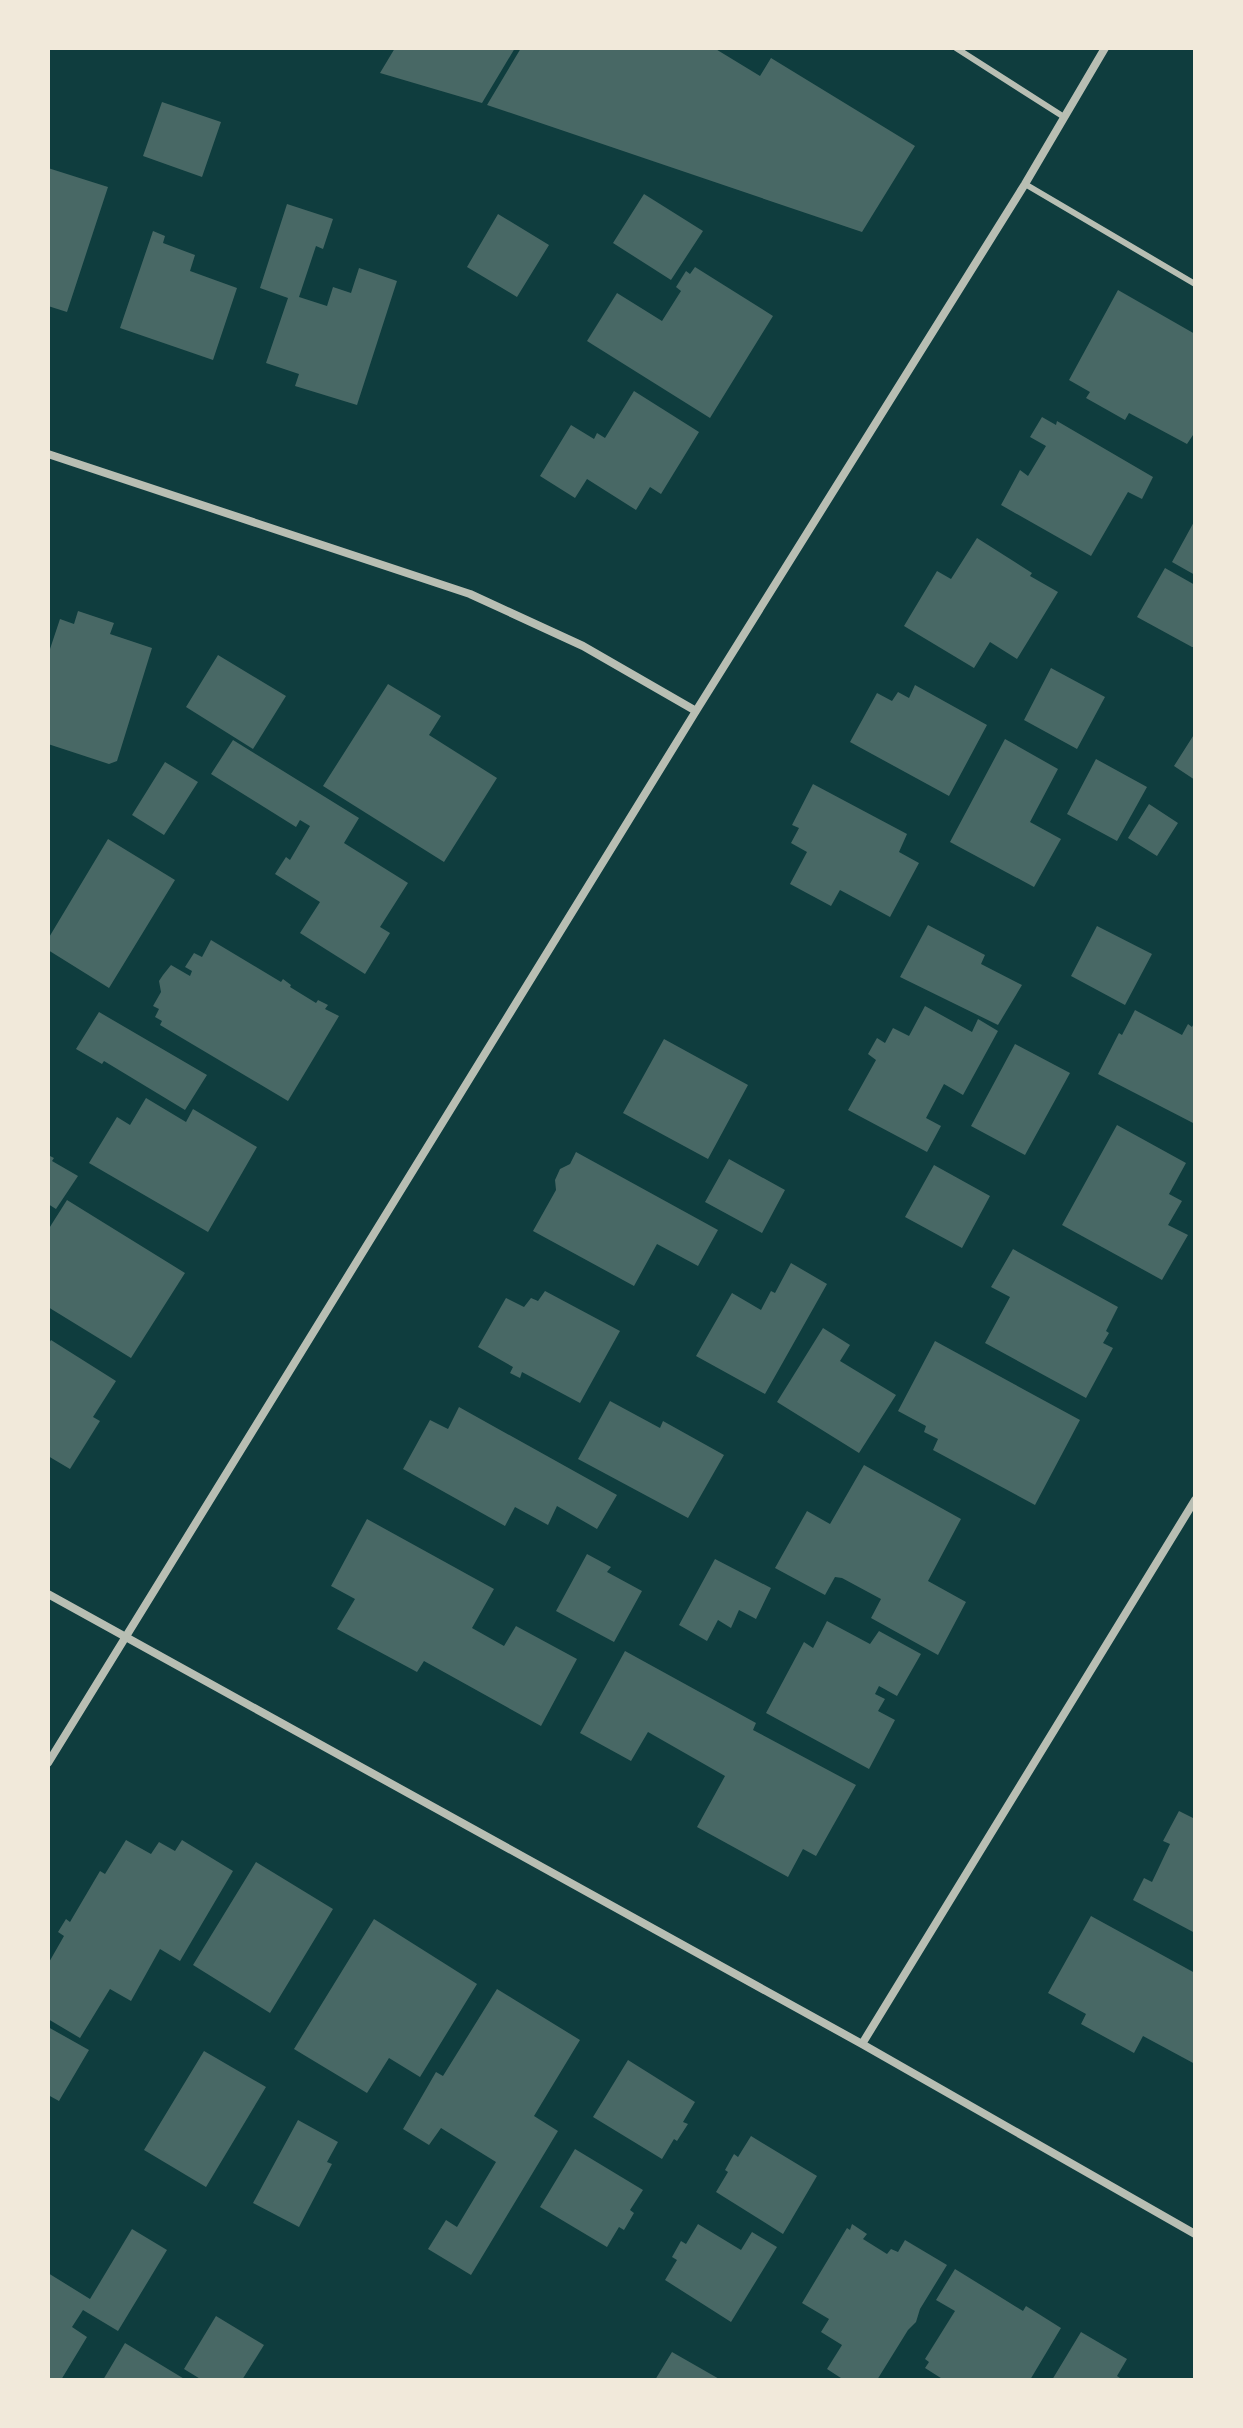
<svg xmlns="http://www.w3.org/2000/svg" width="1243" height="2428" font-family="Rubik,sans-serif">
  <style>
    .building { fill: #486865 }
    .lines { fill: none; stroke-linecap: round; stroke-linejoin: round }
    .service { stroke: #b8beb3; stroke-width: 6 }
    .minor { stroke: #b8beb3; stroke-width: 8 }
  </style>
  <rect width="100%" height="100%" fill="#0f3d3e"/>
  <path class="building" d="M 395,48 L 402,49 L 515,48 L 482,103 L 380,73 Z
    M 521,48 L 714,48 L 760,76 L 771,58 L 915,146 L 862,232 L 487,105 Z
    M 162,102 L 221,122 L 202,177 L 143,156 Z
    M 48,168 L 108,187 L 67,312 L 48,306 Z
    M 644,194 L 703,231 L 671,280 L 613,243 Z
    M 287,204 L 333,219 L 323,249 L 316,246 L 299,297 L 327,306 L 333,287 L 351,293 L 359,268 L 397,281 L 357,405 L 295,386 L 299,374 L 266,363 L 288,298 L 260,288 Z
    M 498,214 L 549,245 L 517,297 L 467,267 Z
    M 153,231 L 165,236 L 163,243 L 195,255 L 190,271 L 237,288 L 213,360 L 120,328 Z
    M 695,267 L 773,316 L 710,418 L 587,341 L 617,293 L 662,321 L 681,291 L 676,287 L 686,271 L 690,274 Z
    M 1118,290 L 1195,334 L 1195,437 L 1193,435 L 1187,444 L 1129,413 L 1125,420 L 1086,398 L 1090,392 L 1069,380 Z
    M 634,391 L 699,432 L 661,494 L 650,487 L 636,510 L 587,479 L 575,498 L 540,476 L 571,425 L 594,439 L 597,433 L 605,438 Z
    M 1042,417 L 1056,425 L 1057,421 L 1153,477 L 1142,499 L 1128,492 L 1091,556 L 1001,505 L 1020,470 L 1028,476 L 1046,446 L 1030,437 Z
    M 1195,520 L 1195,575 L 1172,562 Z
    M 977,538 L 1032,573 L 1030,576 L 1058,592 L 1017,659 L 990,642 L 974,668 L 904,626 L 937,571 L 951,579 Z
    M 1165,568 L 1195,585 L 1195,647 L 1192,647 L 1137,617 Z
    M 78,611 L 114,623 L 110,634 L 152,648 L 117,761 L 109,764 L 48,744 L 48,655 L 60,619 L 74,624 Z
    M 218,655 L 286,696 L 253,749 L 186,707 Z
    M 1051,668 L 1105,697 L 1077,749 L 1024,720 Z
    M 388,684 L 441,716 L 429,735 L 497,778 L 444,862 L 323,786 Z
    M 915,685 L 987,725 L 949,796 L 850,742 L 877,693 L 892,701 L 898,692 L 909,698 Z
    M 1195,733 L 1195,780 L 1174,766 Z
    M 1005,739 L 1058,769 L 1030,822 L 1061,839 L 1034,887 L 950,842 Z
    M 233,740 L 359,818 L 344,843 L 408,883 L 380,927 L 390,933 L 365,974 L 300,933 L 320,902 L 275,874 L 286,857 L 290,860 L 310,826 L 300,820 L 296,827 L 211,774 Z
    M 1096,759 L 1147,787 L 1117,841 L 1067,814 Z
    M 165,762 L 198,782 L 164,835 L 132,815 Z
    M 813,784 L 907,834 L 899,852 L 919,863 L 890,917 L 840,890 L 831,906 L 790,884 L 807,852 L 791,843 L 799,828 L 792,825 Z
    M 1149,804 L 1178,823 L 1157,856 L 1128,838 Z
    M 108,839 L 175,880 L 109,988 L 48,950 L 48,939 Z
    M 928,925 L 985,955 L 981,964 L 1022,985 L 998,1025 L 900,977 Z
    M 1097,926 L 1152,954 L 1125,1005 L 1071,976 Z
    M 211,940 L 281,982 L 283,979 L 291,985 L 290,987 L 316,1003 L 318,1000 L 328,1005 L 325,1009 L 339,1016 L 288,1101 L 160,1025 L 162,1021 L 155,1017 L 159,1009 L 153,1006 L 161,992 L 159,981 L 163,975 L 171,965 L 190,976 L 192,971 L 185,967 L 194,953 L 202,957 Z
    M 925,1006 L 972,1032 L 978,1019 L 998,1031 L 963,1095 L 944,1084 L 926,1118 L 941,1126 L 927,1152 L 848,1110 L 876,1060 L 868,1054 L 877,1038 L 885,1043 L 893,1028 L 909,1036 Z
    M 1135,1010 L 1182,1035 L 1188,1024 L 1192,1027 L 1195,1021 L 1195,1124 L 1098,1074 L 1119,1033 L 1122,1035 Z
    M 99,1012 L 207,1075 L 185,1110 L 104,1061 L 102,1064 L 76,1049 Z
    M 664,1039 L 748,1085 L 708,1159 L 623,1113 Z
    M 1015,1044 L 1070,1073 L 1025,1155 L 971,1126 Z
    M 146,1098 L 186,1122 L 193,1109 L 257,1147 L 208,1232 L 89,1163 L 117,1117 L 130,1125 Z
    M 1117,1125 L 1186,1163 L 1169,1194 L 1182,1201 L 1168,1225 L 1188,1235 L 1162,1280 L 1062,1225 Z
    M 576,1152 L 718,1230 L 698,1266 L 657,1244 L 634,1286 L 533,1231 L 556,1190 L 555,1180 L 560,1169 L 570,1164 Z
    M 48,1155 L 54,1158 L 52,1161 L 78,1176 L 56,1209 L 48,1204 Z
    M 729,1159 L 785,1190 L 762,1233 L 705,1202 Z
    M 934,1165 L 990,1196 L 962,1248 L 905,1217 Z
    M 67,1200 L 185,1273 L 131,1358 L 48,1307 L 48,1230 Z
    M 1013,1249 L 1118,1307 L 1106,1331 L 1109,1333 L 1103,1343 L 1113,1348 L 1086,1398 L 985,1343 L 1010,1297 L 991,1287 Z
    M 791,1263 L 827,1284 L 765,1394 L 696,1356 L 732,1293 L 761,1310 L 771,1291 L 775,1293 Z
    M 545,1291 L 620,1331 L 580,1403 L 522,1372 L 520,1378 L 510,1373 L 513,1367 L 478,1347 L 506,1298 L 524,1307 L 531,1298 L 538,1301 Z
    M 823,1328 L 850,1345 L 840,1361 L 896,1395 L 859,1453 L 777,1402 Z
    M 51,1340 L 116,1381 L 93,1417 L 100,1421 L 70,1469 L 48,1456 L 48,1345 Z
    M 935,1341 L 1080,1420 L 1035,1505 L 933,1450 L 938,1439 L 924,1432 L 926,1426 L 898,1411 Z
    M 610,1401 L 660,1428 L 663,1421 L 724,1455 L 688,1518 L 578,1459 Z
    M 459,1407 L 617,1495 L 597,1529 L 557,1506 L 548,1525 L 515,1507 L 505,1526 L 403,1469 L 430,1420 L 448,1429 Z
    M 864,1465 L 961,1519 L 928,1581 L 966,1602 L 938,1655 L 871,1618 L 881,1599 L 842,1578 L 835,1577 L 825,1595 L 775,1568 L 807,1511 L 830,1524 Z
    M 367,1519 L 494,1589 L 472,1628 L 504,1646 L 516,1626 L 577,1659 L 541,1726 L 424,1661 L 417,1672 L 337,1629 L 355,1599 L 331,1586 Z
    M 587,1554 L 611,1567 L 607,1572 L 642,1591 L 614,1642 L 556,1611 Z
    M 715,1559 L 771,1588 L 756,1619 L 739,1610 L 731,1628 L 718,1620 L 707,1641 L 679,1625 Z
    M 827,1621 L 870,1644 L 879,1631 L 921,1654 L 897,1696 L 879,1686 L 875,1694 L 885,1699 L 878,1711 L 895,1720 L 869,1769 L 766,1713 L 804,1642 L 813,1648 Z
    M 625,1651 L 756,1723 L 753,1730 L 856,1785 L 816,1856 L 803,1849 L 788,1877 L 697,1827 L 725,1776 L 648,1732 L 631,1761 L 580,1733 Z
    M 1179,1811 L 1195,1819 L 1195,1933 L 1133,1900 L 1144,1878 L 1152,1882 L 1170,1844 L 1163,1841 Z
    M 126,1840 L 151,1854 L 159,1842 L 175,1851 L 182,1840 L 233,1871 L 180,1961 L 160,1949 L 131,2001 L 110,1989 L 80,2038 L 48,2019 L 48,1964 L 64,1936 L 58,1932 L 66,1919 L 70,1922 L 100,1871 L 105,1874 Z
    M 256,1862 L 333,1909 L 270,2013 L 193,1965 Z
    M 1091,1916 L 1195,1973 L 1195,2064 L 1143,2036 L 1134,2053 L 1081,2024 L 1086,2014 L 1048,1993 Z
    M 374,1919 L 477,1984 L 420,2077 L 389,2058 L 367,2093 L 294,2049 Z
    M 497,1989 L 580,2040 L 534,2116 L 558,2131 L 471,2275 L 428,2249 L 446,2220 L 457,2227 L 496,2162 L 441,2128 L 429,2145 L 403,2129 L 436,2072 L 443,2076 Z
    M 48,2027 L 89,2050 L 59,2101 L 48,2095 Z
    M 204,2051 L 266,2087 L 206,2187 L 144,2150 Z
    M 628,2060 L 695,2102 L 683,2122 L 688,2124 L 677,2141 L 674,2139 L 662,2159 L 593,2117 Z
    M 298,2120 L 338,2142 L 327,2162 L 332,2164 L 299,2227 L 253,2203 Z
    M 751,2136 L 817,2176 L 783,2234 L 716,2192 L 728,2172 L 725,2170 L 734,2154 L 738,2157 Z
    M 575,2149 L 643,2190 L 630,2210 L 634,2213 L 624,2230 L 619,2227 L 607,2247 L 540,2207 Z
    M 698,2224 L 741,2250 L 752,2232 L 777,2247 L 731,2322 L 665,2280 L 677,2260 L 672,2257 L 681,2241 L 686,2244 Z
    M 852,2224 L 867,2234 L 863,2239 L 887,2254 L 891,2249 L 898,2252 L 905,2240 L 947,2265 L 920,2309 L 916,2322 L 908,2330 L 877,2380 L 844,2380 L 827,2369 L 842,2345 L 821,2332 L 829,2319 L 802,2303 L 847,2228 L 850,2230 Z
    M 132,2229 L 167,2250 L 118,2331 L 83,2310 L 72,2327 L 87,2337 L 61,2380 L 48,2380 L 48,2273 L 90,2299 Z
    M 955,2269 L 1023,2311 L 1026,2306 L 1061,2328 L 1030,2380 L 944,2380 L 925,2368 L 929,2362 L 925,2359 L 955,2311 L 936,2300 Z
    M 216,2316 L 264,2345 L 242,2380 L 202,2380 L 184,2369 Z
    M 1081,2332 L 1127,2359 L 1117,2376 L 1123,2380 L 1052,2380 Z
    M 125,2343 L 186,2380 L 103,2380 Z
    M 672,2352 L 721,2380 L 655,2380 Z"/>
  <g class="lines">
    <path class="service" d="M 956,48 L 1064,117
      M 1025,184 L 1195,284"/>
    <path class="minor" d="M 48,454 L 470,594 L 583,646 L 696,711
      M 48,1594 L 862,2044 L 1195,2234
      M 48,1763 L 696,711 L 1025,184 L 1105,48
      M 862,2044 L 1195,1500"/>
  </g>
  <rect width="1243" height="2428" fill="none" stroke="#f1e9da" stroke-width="100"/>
</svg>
